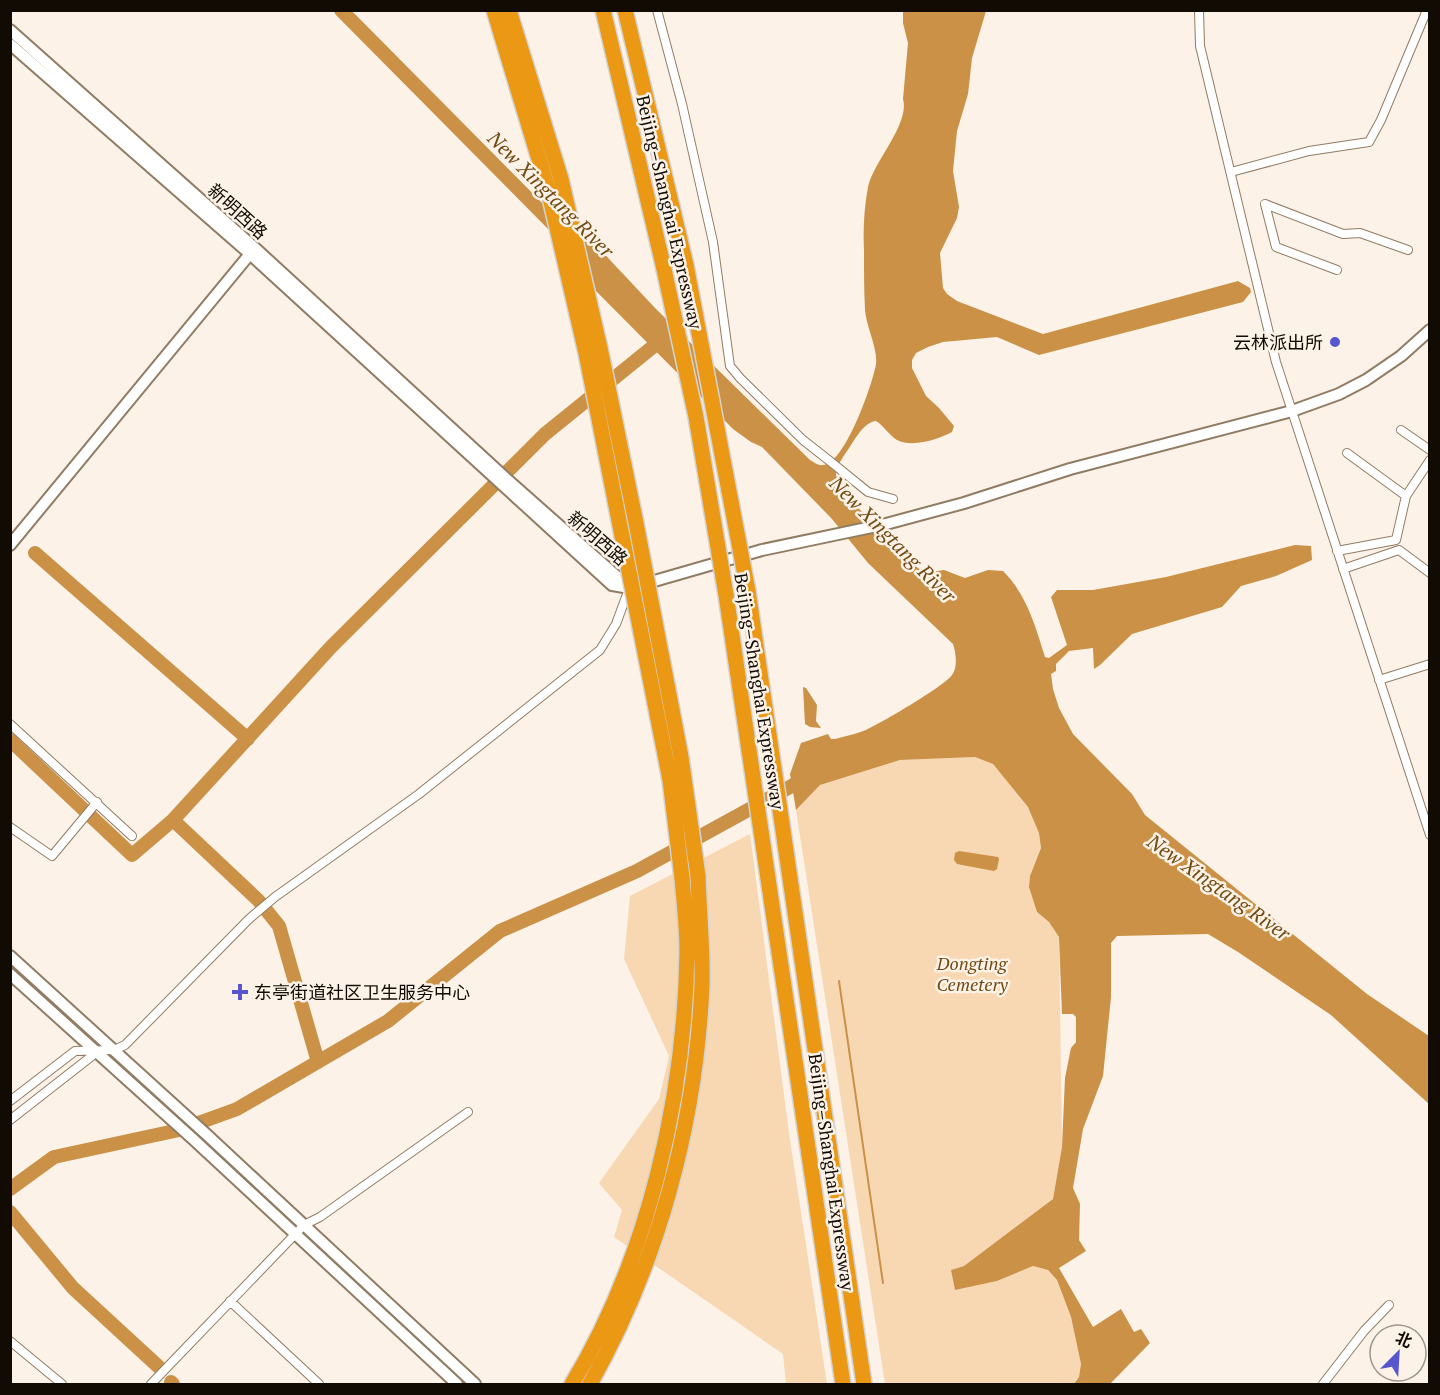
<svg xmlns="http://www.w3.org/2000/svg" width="1440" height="1395" font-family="'PT Serif','Noto Sans SC',serif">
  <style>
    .green { fill: #f8d8b3 }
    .water { fill: #ca9147 }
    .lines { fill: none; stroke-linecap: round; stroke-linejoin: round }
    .stream { stroke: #ca9147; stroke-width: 2 }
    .river { stroke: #ca9147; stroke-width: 14 }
    .street-casing { stroke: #917c63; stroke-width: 10 }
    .secondary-casing { stroke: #917c63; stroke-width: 14 }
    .highway-casing { stroke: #d4d3d2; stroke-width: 18 }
    .street { stroke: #fff; stroke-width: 8 }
    .secondary { stroke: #fff; stroke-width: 10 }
    .highway { stroke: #eb9914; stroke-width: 15 }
    .highway-bridge-casing { stroke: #d4d3d2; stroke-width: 18; stroke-linecap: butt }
    .highway-bridge { stroke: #eb9914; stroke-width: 15 }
    .poi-dot { fill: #5756ce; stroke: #fcf2e7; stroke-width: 2 }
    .labels { text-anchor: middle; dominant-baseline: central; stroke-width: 5; stroke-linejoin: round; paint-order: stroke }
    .street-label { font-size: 18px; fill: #120b03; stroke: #fcf2e7 }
    .poi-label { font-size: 18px; fill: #120b03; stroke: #fcf2e7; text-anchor: end }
    .park-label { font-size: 18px; font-style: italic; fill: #714a12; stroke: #fcf2e7 }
    .water-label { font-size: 20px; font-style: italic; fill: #724b13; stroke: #fcf2e7 }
  </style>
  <rect width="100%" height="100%" fill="#fcf2e7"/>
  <path class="green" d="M 975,757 L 993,764 L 1028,807 L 1036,822 L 1039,833 L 1041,848 L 1030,876 L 1037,912 L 1049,922 L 1059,937 L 1062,1147 L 1053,1199 L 964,1266 L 951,1270 L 955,1290 L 996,1281 L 1033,1266 L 1048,1270 L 1057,1280 L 1071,1317 L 1081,1364 L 1079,1377 L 1074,1384 L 885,1384 L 796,810 L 820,785 L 900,760 Z
    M 750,834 L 789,1133 L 827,1384 L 786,1384 L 783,1354 L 614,1237 L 622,1210 L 599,1183 L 659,1099 L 669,1056 L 624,959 L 630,896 Z"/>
  <path class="water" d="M 903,11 L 986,11 L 972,58 L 968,94 L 957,131 L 953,171 L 959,207 L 957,218 L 940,253 L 943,288 L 947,294 L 957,301 L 1043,334 L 1238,281 L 1250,288 L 1251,292 L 1243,302 L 1039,355 L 997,337 L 943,342 L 928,347 L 916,353 L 912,360 L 912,368 L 926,396 L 939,408 L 954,426 L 952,432 C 939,439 913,448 897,440 C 890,436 884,426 876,421 C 865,422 857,436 851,445 C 846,453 837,464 836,474 C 835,490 909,561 924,573 L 944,570 L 965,578 L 988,570 L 1003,571 C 1027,595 1035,625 1045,657 L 1049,658 L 1067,645 L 1051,597 L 1057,590 L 1093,590 L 1166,577 L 1295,545 L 1311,546 L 1312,560 L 1276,576 L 1241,586 L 1222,607 L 1132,634 L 1100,665 L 1094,669 L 1093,648 L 1069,651 L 1056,664 L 1056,671 L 1051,674 L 1053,689 L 1059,708 L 1073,734 L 1132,794 L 1145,815 L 1367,994 L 1429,1036 L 1429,1104 L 1331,1015 L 1238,952 L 1208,934 L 1117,936 L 1111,943 L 1111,997 L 1103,1076 L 1083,1129 L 1073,1188 L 1080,1204 L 1079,1240 L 1086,1251 L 1059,1268 L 1093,1327 L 1121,1309 L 1134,1332 L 1141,1329 L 1150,1343 L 1110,1384 L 1074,1384 L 1079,1377 L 1081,1364 L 1071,1317 L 1057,1280 L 1048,1270 L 1033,1266 L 997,1281 L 955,1290 L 951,1270 L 964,1266 L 1053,1199 L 1062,1147 L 1065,1078 L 1071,1048 L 1076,1042 L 1076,1017 L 1073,1014 L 1062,1014 L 1059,937 L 1049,922 L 1037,912 L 1029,887 L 1030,876 L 1041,848 L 1039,833 L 1028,807 L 993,764 L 975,757 L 900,760 L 820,785 L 796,810 L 790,774 L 801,743 L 828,734 L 831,739 L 835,739 C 845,736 856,734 866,730 C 881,723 943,687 952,675 C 958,667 956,653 953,644 L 868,563 L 832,519 L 762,447 L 751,442 L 733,429 L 596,291 L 579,227 L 656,309 L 810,460 C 814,462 818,466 823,465 C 845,464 873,383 876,364 C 878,349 866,326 865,310 C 864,290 864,270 864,251 C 863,230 864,208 868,187 C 874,161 910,124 903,99 L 908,43 L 903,23 Z
    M 803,687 L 806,688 L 817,705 L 816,721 L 821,728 L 810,727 L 805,724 Z
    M 959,851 L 998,857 L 999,859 L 997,869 L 994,871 L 957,864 L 954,860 L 955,853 Z"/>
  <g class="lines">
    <path class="stream" d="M 839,981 L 883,1283"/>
    <path class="river" d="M 341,10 L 559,230
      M 35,553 L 248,739
      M 10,740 L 132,855 L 173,820
      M 318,1062 L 279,926 L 259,901 L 173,820 L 331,647 L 545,434 L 665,337
      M 10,1189 L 54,1157 L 179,1130 L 237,1109 L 388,1021 L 500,931 L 637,871 L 808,777
      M 10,1212 L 73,1288 L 161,1369
      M 171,1382 L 173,1384"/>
    <g class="street-casing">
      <path id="street" d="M 657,10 L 682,104 L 713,242 L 730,366 L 740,378 L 803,440 L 831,462 L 868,492 L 893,499
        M 1199,10 L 1200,46 L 1276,362 L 1430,835
        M 1231,172 L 1309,151 L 1369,142 L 1381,120 L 1427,10
        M 1265,204 L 1343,234 L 1360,233 L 1408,250
        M 1265,204 L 1276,247 L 1337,270
        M 1401,430 L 1430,450
        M 1347,453 L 1406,496 L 1430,460
        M 1337,551 L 1396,540 L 1406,496
        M 1343,569 L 1399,550 L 1430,573
        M 1379,680 L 1430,664
        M 10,724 L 132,836
        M 10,827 L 52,856 L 97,802
        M 10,1101 L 75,1051 L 114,1050 L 125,1045 L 249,919 L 275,897 L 419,794 L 600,650 L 616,624 L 629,589
        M 10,1120 L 97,1052
        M 230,1301 L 319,1384
        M 10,1341 L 62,1384
        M 151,1384 L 304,1225 L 320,1217 L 468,1112
        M 1323,1384 L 1364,1331 L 1389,1305"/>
    </g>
    <g class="secondary-casing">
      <path id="secondary" d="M 10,30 L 255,248 L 510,482 L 630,588
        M 10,44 L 250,254 L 612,585 L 630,588 L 762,550 L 886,524 L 964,503 L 1070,469 L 1292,411 L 1339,394 L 1366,380 L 1401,356 L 1430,330
        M 10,545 L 254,249
        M 10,956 L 206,1134 L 475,1384
        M 10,974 L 193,1139 L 457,1384"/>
    </g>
    <g class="highway-casing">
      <path id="highway" d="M 494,10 L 502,37
        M 509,10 L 516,33
        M 603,10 L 664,269
        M 625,10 L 686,265
        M 748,591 L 864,1384
        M 726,595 L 843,1384
        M 572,1384 C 648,1258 685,1098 687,951 C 687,927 684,903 682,878
        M 590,1384 C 658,1263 696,1124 702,985 C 703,949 699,912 698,876"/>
    </g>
    <use href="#street" class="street"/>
    <use href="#secondary" class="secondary"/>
    <use href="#highway" class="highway"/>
    <g class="highway-bridge-casing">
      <path id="highway-bridge" d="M 516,33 L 561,179 L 600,348 L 636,523 L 681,757 L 698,876
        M 502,37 L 548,189 L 586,353 L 670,780 L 682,878
        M 686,265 L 748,591
        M 664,269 L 696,417 L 726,595"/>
    </g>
    <use href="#highway-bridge" class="highway-bridge"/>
  </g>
  <g class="poi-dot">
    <circle cx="1335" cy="342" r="6"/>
    <path d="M237 983h6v6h6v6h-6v6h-6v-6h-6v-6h6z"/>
  </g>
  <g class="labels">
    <g class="street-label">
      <text transform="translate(238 211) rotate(42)">新明西路</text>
      <text transform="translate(670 212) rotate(77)">Beijing–Shanghai Expressway</text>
      <text transform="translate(598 538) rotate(41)">新明西路</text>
      <text transform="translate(760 691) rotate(81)">Beijing–Shanghai Expressway</text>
      <text transform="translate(832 1172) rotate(82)">Beijing–Shanghai Expressway</text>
    </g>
    <g class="poi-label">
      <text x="1323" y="342">云林派出所</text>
      <text x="254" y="992" text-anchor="start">东亭街道社区卫生服务中心</text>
    </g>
    <g class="park-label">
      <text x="972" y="963">Dongting<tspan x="972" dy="21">Cemetery</tspan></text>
    </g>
    <g class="water-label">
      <text transform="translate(551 194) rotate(45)">New Xingtang River</text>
      <text transform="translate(893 539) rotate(45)">New Xingtang River</text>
      <text transform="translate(1219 887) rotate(35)">New Xingtang River</text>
    </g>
  </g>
  <rect width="1440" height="1395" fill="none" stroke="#120b03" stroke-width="24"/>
  <g transform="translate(1398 1353) rotate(24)"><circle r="28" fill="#fcf2e7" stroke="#9e968c" stroke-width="1.5"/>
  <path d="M0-4.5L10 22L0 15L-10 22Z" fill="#5756ce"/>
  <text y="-9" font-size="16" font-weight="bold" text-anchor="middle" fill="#120b03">北</text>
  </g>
</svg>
